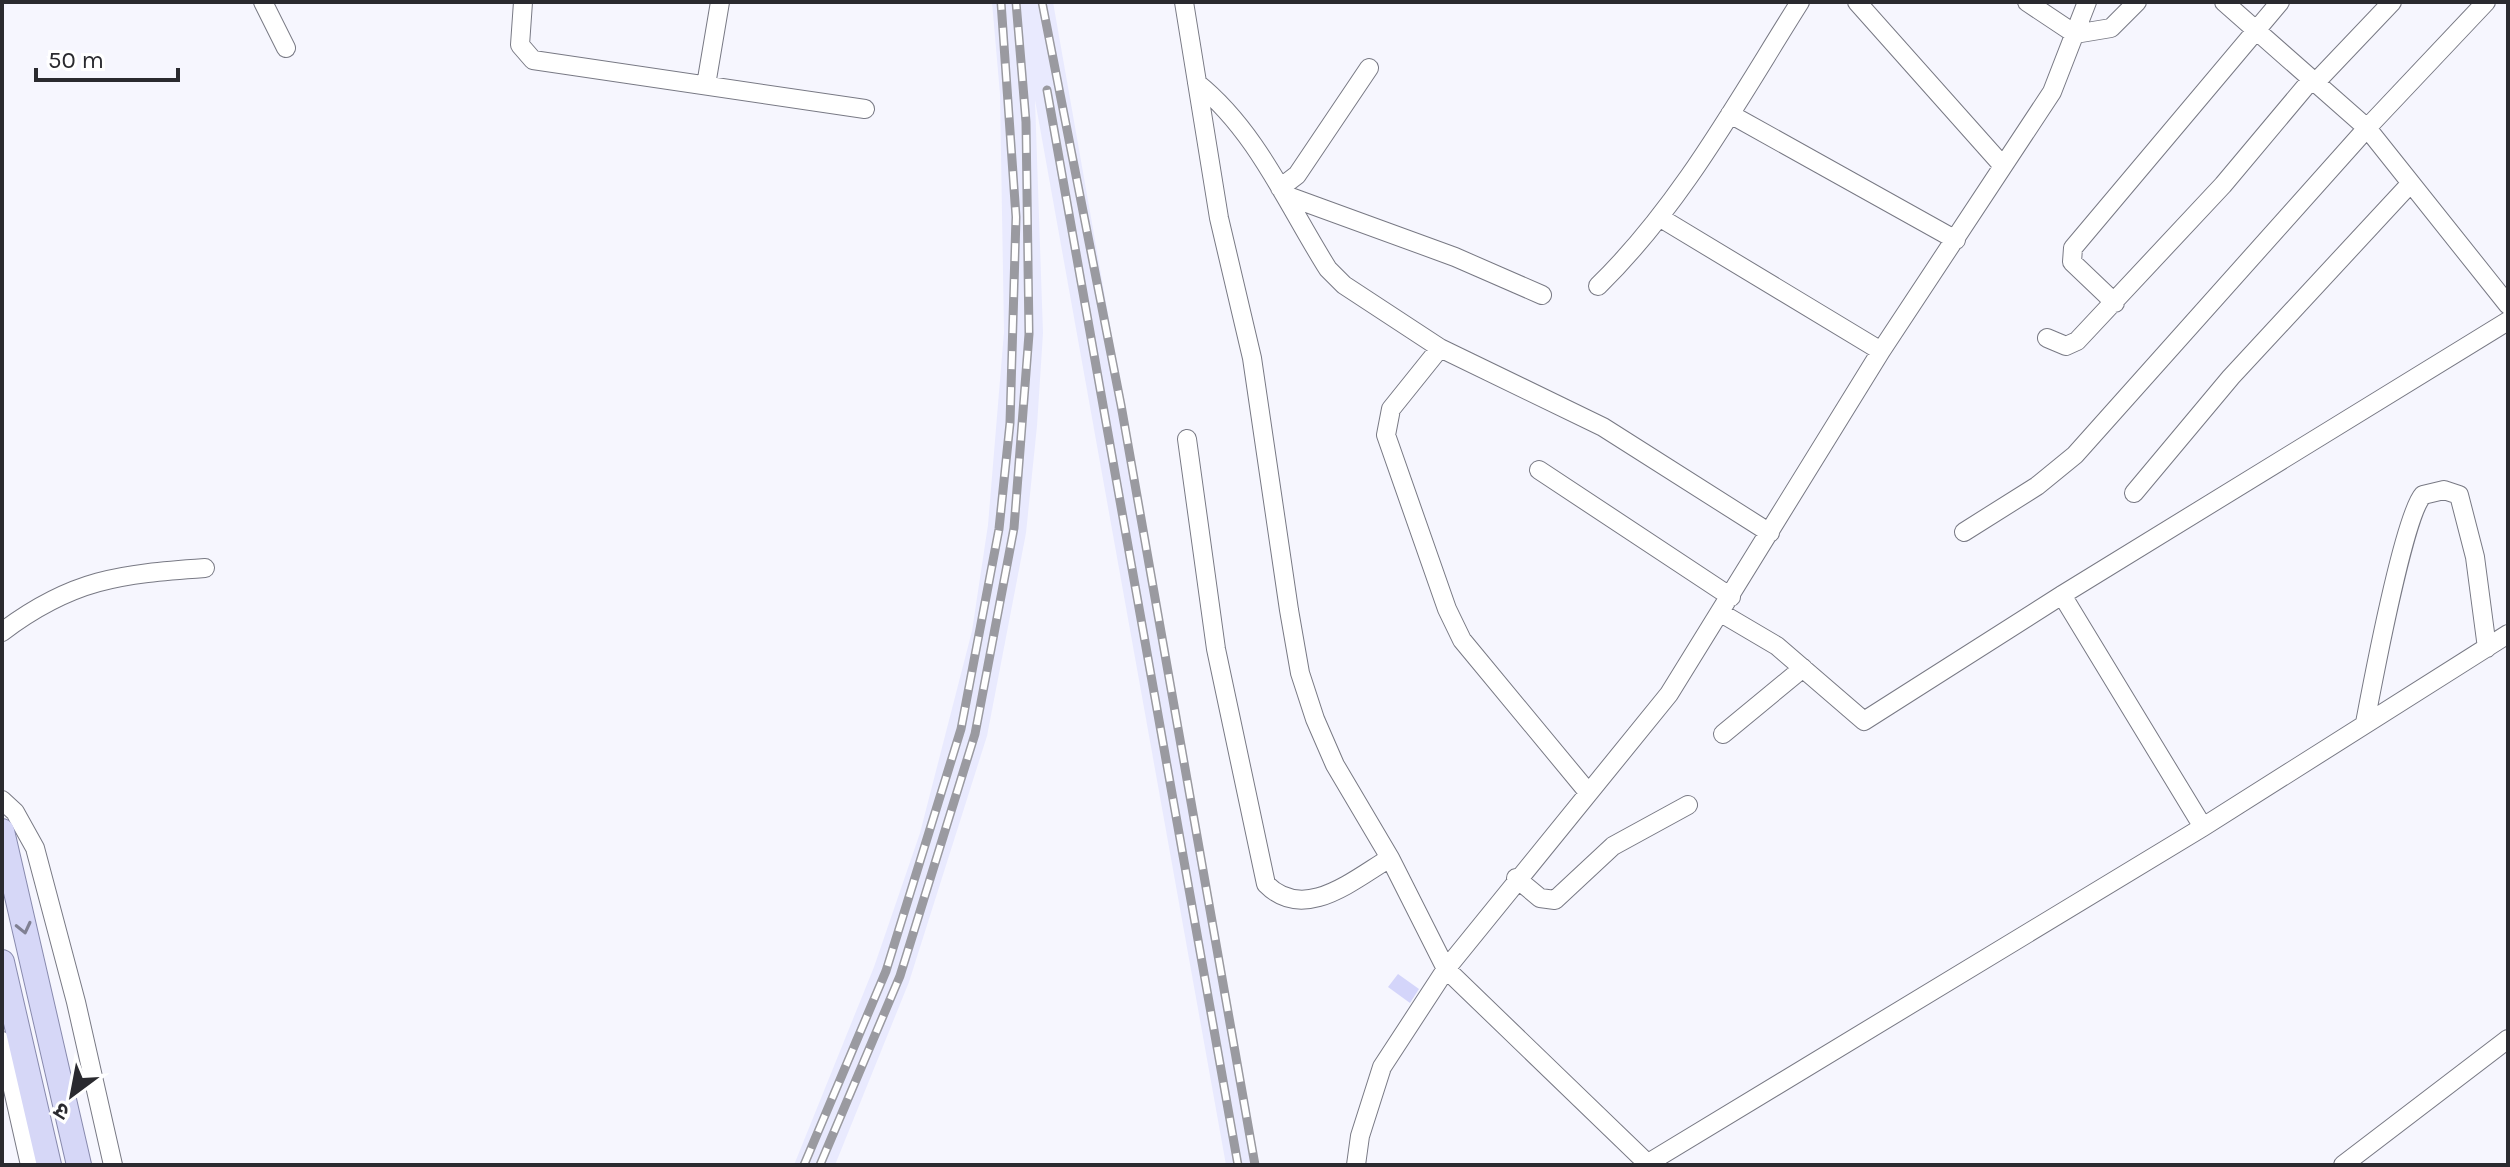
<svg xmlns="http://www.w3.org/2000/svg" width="2510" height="1167" font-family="Karla,'Noto Sans Devanagari',sans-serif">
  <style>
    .built { fill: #e9eafe }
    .building { fill: #d4d5fa }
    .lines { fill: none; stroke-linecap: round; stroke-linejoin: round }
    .minor-casing { stroke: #787984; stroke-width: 20 }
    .major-casing { stroke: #888aad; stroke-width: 26 }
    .minor { stroke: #fff; stroke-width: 18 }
    .major { stroke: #d6d7f7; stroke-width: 24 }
    .rail-casing { stroke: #9a9aa0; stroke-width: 9 }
    .rail { stroke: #fff; stroke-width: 6; stroke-dasharray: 18; stroke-linecap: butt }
    .oneway { stroke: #808093 }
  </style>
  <rect width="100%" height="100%" fill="#f6f6fe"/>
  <path class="built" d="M 992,2 L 1053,2 L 1258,1165 L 1226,1165 L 1035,100 L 1043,333 L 1037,426 L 1026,533 L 987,736 L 909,982 L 835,1165 L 794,1165 L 874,967 L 920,833 L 972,631 L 988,525 L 1004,332 L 1000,94 Z"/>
  <path class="building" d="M 1398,974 L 1419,989 L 1410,1003 L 1388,987 Z"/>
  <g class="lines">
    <g class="minor-casing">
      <path id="minor" d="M 263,2 L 286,48
        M 523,2 L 520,45 L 533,60 L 865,109
        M 1184,2 L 1219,218 L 1252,358 L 1289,610 L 1300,673 L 1315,719 L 1335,765 L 1390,858 L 1446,969 L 1647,1163
        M 1857,2 L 2003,166
        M 2027,2 L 2075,34 L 2111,28 L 2137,2
        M 2224,2 L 2367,128 L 2508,305
        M 1197,83 C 1257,131 1288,206 1328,269 L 1344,285 L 1440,348 L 1391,409 L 1386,435 L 1447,609 L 1462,640 L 1587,791
        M 2315,83 L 2392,2
        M 706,85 L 720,2
        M 1730,114 L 1956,240
        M 1280,188 L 1297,175 L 1369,68
        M 1285,195 L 1455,257 L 1542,295
        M 1659,217 L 1881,351
        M 1598,286 C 1681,205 1738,100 1800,2
        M 2115,303 L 2072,262 L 2073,248 L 2280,2
        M 2047,338 L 2066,346 L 2077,341 L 2223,185 L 2311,80
        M 1440,348 L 1603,427 L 1770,533
        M 1187,439 L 1216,649 L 1266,884 C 1304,923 1353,880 1390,858
        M 1539,470 L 1731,597
        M 2134,493 L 2231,377 L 2410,184
        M 1964,532 L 2037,486 L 2075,455 L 2367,128 L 2486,2
        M 2062,595 L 2203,827
        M 1721,613 L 1777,646 L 1864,721 L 2062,595 L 2508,321
        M 2,632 C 72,579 120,574 205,568
        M 2365,723 C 2372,686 2404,515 2423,495 L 2444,490 L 2459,495 L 2475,557 L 2487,648
        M 1723,734 L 1803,668
        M 2,800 L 15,812 L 35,848 L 76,1002 L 113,1165
        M 1516,878 L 1540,898 L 1555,900 L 1613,846 L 1688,805
        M 2,1041 L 30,1165
        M 1356,1165 L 1360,1136 L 1382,1067 L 1446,969 L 1669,694 L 1881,351 L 2052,92 L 2087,2
        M 1645,1165 L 2203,827 L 2508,634
        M 2343,1165 L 2508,1039"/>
    </g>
    <g class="major-casing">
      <path id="major" d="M 2,831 L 79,1165
        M 2,962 L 49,1165"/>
    </g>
    <use href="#minor" class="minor"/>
    <use href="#major" class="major"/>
    <g class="rail-casing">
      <path id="rail" d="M 1042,2 L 1121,405 L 1255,1165
        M 1047,90 L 1238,1165
        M 804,1165 L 886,971 L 961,729 L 999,529 L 1010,423 L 1016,217 L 1001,2
        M 820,1165 L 900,976 L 975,734 L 1014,528 L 1029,334 L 1026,122 L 1016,2"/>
    </g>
    <use href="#rail" class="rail"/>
  </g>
  <defs><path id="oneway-chevron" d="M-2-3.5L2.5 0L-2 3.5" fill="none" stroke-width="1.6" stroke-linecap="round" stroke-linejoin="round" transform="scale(2)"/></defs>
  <use class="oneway" href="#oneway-chevron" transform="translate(24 928) rotate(77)"/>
  <rect width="2510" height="1167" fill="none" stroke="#2a2a2f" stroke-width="8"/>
  <g transform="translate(72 1095) rotate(212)" stroke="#ffffff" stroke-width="6" paint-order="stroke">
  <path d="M0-6L14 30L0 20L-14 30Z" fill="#2a2a2f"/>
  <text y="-12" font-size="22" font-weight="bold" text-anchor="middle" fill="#2a2a2f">उ</text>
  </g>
  <path d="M36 68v12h142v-12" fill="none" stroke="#2a2a2f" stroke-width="4"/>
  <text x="48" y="68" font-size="24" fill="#2a2a2f" stroke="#ffffff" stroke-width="6" paint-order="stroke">50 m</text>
</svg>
